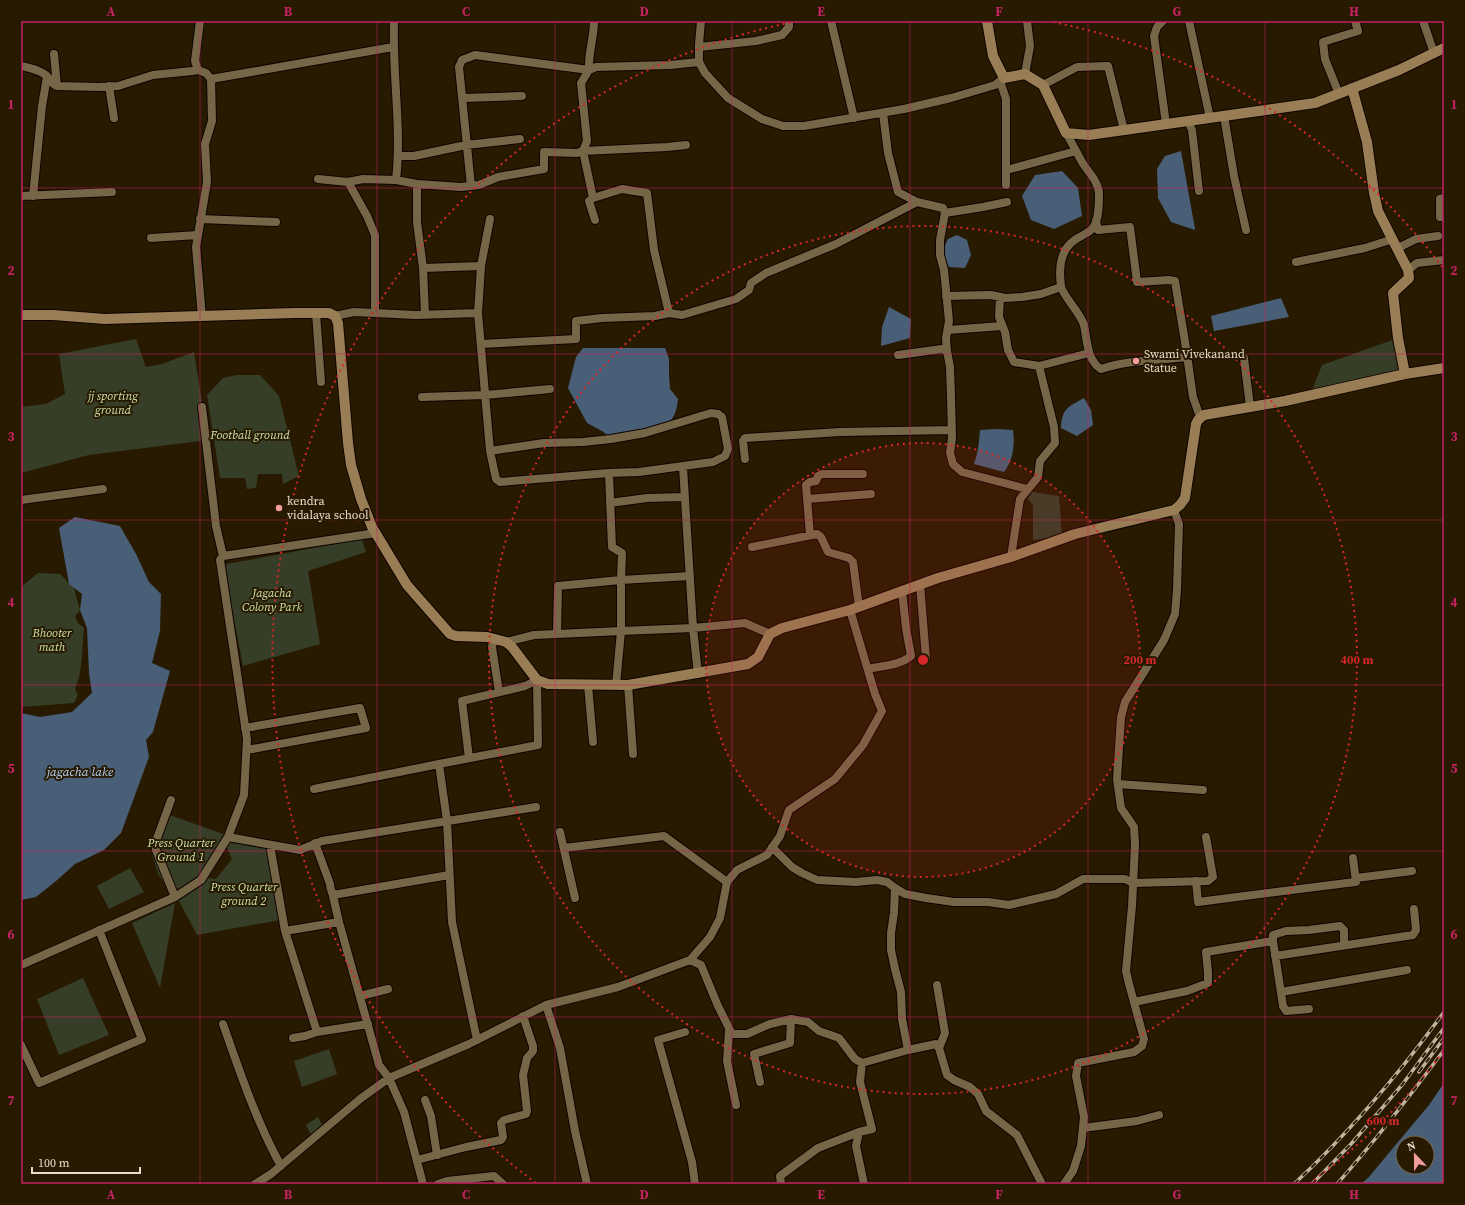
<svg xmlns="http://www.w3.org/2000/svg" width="1465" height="1205" font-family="'Source Serif 4',serif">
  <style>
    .green { fill: #363e27 }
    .water { fill: #495f77; fill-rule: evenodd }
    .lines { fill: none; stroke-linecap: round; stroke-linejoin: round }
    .street-casing { stroke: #100400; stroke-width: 10 }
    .secondary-casing { stroke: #100400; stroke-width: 12 }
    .street { stroke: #766648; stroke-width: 8 }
    .secondary { stroke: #987d55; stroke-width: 10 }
    .rail-casing { stroke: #bdb3a0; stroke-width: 3.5 }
    .rail { stroke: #271a00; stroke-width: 2; stroke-dasharray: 6; stroke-linecap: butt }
    .grid { fill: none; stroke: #c42261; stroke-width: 1; stroke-opacity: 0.55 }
    .ring { fill: none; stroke: #d62828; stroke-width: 2; stroke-dasharray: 2 4 }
    .poi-dot { fill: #f49b9f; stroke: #271a00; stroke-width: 1.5 }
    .labels { text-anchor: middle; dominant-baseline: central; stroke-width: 4; stroke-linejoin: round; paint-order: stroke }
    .poi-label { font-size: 12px; fill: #e5dccb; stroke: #271a00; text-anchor: start }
    .park-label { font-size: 12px; font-style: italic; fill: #cde1a8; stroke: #271a00 }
    .water-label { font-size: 13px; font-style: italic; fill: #b3d4f8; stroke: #271a00 }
    .centre { fill: #d62828; stroke: #271a00; stroke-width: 2 }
    .ring-label { font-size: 12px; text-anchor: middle; font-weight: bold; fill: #d62828; stroke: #271a00; stroke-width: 4; stroke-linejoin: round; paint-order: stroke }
    .neatline { fill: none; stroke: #c42261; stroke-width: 1.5 }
    .grid-label { font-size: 13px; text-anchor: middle; font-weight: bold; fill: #c42261 }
  </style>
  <rect width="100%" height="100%" fill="#271a00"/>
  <path class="green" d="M 1398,338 L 1403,372 L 1311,393 L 1322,365 Z
    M 136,339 L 146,367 L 162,364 L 194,352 L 208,440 L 89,455 L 21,473 L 21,407 L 46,404 L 65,394 L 59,354 Z
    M 237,375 L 260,375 L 279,396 L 299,476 L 283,484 L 282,474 L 258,474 L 256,488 L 247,489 L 245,478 L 220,478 L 207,395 L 223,378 Z
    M 1032,492 L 1059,496 L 1062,536 L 1033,540 L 1033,505 L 1028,499 Z
    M 362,539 L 366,552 L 308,571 L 320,644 L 243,666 L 228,588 L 223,570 L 227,564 Z
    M 38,573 L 60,574 L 74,588 L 80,610 L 75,616 L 78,623 L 84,628 C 82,648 83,671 75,689 L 78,695 L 74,703 L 21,707 L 21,587 Z
    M 164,813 L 226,835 L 198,878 L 172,895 L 158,874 L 149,843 Z
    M 230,841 L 268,848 L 280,920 L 197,935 L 178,899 L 208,878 L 216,879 L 232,859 L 227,847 Z
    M 130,868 L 144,892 L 109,909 L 97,886 Z
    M 175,903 L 160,988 L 132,923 Z
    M 83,978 L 109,1035 L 59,1055 L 37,999 Z
    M 329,1049 L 337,1074 L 302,1087 L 294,1061 Z
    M 318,1117 L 326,1132 L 314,1141 L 306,1125 Z"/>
  <path class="water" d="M 1181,151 L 1195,229 L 1195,230 L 1171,222 L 1158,198 L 1157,169 L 1165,156 Z
    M 1062,171 L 1078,188 L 1082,216 L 1054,229 L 1031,220 L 1022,196 L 1035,175 Z
    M 957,235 L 967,240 L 971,255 L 965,268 L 949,267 L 942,252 L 948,239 Z
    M 1281,298 L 1289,317 L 1214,331 L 1211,316 Z
    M 889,307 L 911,319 L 910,338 L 881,346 L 882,327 Z
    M 583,348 L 665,348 L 669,359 L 669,373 L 670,389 L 678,399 C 677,407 676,414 671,420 C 662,430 624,434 610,437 L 602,431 L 587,423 L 568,388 L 576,357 Z
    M 1084,398 L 1091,410 L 1093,425 L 1077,436 L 1061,428 C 1062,408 1068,407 1084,398 Z
    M 997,429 L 1013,430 C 1015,445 1013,461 1004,472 L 974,464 C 978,453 979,442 980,430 Z
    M 75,517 L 120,526 L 136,554 L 149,582 L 161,594 L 160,631 L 152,663 L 170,671 L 153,732 L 146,740 L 149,757 L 121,833 L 104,850 L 75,864 L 56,881 L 36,897 L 21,900 L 21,713 L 40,717 L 72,712 L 92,693 L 89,673 L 87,628 L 80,610 L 82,594 L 69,584 L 59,528 Z
    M 1444,1083 L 1444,1184 L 1361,1184 L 1368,1178 L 1429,1105 ZM 1403,1143 L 1427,1143 L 1427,1167 L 1403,1167 Z"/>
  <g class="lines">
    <g class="street-casing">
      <path id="street" d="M 394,21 C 392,74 402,127 396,180
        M 831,21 L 854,118
        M 1163,21 L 1157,27 L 1154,36 L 1166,124
        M 1189,21 L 1210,118
        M 1423,21 L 1434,53
        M 699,47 L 756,41 L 782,35 L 789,27 L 789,21
        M 54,54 L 57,86
        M 699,62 L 699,44 L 701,21
        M 21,66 C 30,68 41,70 48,77 C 51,81 52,84 57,86 L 99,87 L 118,86 L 153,75 L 192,71 L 198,70 L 206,73 L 211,79 L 212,121 L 205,144 L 207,182 L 196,247 L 202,317
        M 198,70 L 195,61 L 200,21
        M 1025,74 L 1030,46 L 1027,21
        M 211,79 L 393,47
        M 1000,81 L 1006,99 L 1006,185
        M 1043,85 L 1077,67 L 1108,66 L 1124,130
        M 109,86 L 114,118
        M 1339,94 L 1325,59 L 1323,42 L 1358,31 L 1355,21
        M 463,98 L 522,96
        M 883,113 L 888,153 L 898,192 L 917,202 L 943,208 L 945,213 L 940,240 L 940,255 L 944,270 L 949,321 L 946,338 L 947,351
        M 1224,116 L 1234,176 L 1246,230
        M 1188,121 L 1192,130 L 1199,191
        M 1066,133 C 1072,143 1077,153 1082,162 C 1088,172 1099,182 1099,194 C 1099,204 1099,222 1092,229 C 1086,235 1077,237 1071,243 C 1060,253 1059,271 1061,286 C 1062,295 1080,312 1084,325 C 1087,339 1087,361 1101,369 C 1128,360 1159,360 1187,357
        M 399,156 L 414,156 L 466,145 L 520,139
        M 1007,170 L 1076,151
        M 318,179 L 348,182 L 363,179 L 396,180 L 417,184
        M 348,182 L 367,216 L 375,235 L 375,313
        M 471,186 L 459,67 L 462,60 L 475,55 L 589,70 C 588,53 594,38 594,21
        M 21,196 L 112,192
        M 33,196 L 42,106 L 47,77
        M 593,198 L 589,201 L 595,220
        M 1444,198 L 1440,199 L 1440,217 L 1444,217
        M 945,213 L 983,207 L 1007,202
        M 200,219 L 276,222
        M 1096,221 L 1098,230 L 1130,227 L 1137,282 L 1169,280 L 1175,281 L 1186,348 L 1193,397 L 1200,417
        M 151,238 L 198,235
        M 1398,248 L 1416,239 L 1438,236
        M 1296,262 L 1365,248 L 1393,239
        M 481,266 L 490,219
        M 423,268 L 417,222 L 417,184 L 461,187 L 479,185 L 498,177 L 544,169 L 544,152 L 577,153 L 583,151 L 587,141 L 581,83 L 589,70 L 596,67 L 670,65 L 699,62 L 705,73 L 728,98 L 762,119 L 783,126 L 804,126 L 904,109 L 951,98 L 995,85 L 1004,78
        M 1408,270 L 1417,263 L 1444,260
        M 946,296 L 991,295 L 1005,298 L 1022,297 L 1041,294 L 1061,287
        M 1000,297 L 999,317 L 1005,332 L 1008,350 L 1014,362 L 1039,366 L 1089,353
        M 316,313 L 321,382
        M 478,313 L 490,451 L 496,479 L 500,482 L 609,473 L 639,472 L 713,462 L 725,456 L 728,449 L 722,417 L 718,414 L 711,413 L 645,433 L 611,439 L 583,442 L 544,443 L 490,451
        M 669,313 L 654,250 L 647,193 L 622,189 L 593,198 L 583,151 L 667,147 L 686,145
        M 335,316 L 354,312 L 416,315 L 478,313 L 481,266 L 423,268 L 425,314
        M 948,330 L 1002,326
        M 481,344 L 576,339 L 576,321 L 602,318 L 655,316 L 669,313 L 682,315 L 736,299 L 749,290 L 751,283 L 766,273 L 836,244 L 917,202
        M 898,355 L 942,349 L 947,351 L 950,367 L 951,397 L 952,438 L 950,453 L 953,464 L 962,472 L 1027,489
        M 1244,358 L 1250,406
        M 422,397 L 485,395 L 550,389
        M 202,407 L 216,526 L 223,556
        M 745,459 L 743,441 L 745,438 L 840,432 L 951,430
        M 683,467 L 693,628 L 698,674
        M 609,473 L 612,547 L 622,553 L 621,580 L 690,576
        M 807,499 L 871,494
        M 21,500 L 103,489
        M 610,503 L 647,498 L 684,497
        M 810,535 L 806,485 L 810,482 L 816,481 L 818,476 L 822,474 L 863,474
        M 752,547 L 817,534 L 821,537 L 828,552 L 849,558 L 853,562 L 859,607
        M 1011,557 L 1020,499 L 1038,477 L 1040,461 L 1055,443 L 1054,427 L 1039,366
        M 621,580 L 621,631 L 557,634 L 558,586 Z
        M 920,584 L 926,658
        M 494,638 L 492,647 L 499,692
        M 506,642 L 534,635 L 557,634
        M 868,669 C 881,666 901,665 911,656 L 906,628 L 902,591
        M 588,685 L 593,742
        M 616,685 L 621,631 L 693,628 L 745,623 L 770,634
        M 628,685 L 633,754
        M 245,728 L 360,708 L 366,728 L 247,750
        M 469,758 L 462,701 L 525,686 L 537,680 L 538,745 L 439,764 L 447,821 L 452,922 L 477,1040
        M 1118,784 L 1203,790
        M 314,789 L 439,764
        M 171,800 L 156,841 L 156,850 L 175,897
        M 560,832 L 575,898
        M 228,837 L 300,850 L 322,841 L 536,807
        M 315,843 L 330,884 C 330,889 332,891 333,896 C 335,905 337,913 339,922
        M 270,845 L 285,931 L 339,922 L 379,1065 L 389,1078 L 404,1112 L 423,1184
        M 772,847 L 792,867 L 802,873 L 817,880 L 856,882 L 877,880 L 887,882 L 895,888 L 894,913 L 891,933 L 891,950 L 895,969 L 901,992 L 902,1019 L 908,1050
        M 564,848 L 664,836 L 727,882
        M 1356,878 L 1412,871
        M 1196,881 L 1198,902 L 1347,883 L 1356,882 L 1353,858
        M 895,888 L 905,894 L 926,898 L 954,902 L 988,902 L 1009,905 L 1056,894 L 1083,879 L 1125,879 L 1133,883 L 1208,881 L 1213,877 L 1206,837
        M 333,895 L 449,875
        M 285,931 L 317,1032
        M 1273,941 L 1273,935 L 1286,931 L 1309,930 L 1340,926 L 1344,930 L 1344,945
        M 1275,956 L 1413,935 L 1416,930 L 1414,909
        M 690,960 L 701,965 L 718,1006 L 732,1034 L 747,1034 L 770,1024 L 791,1019 L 808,1022 L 819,1031 L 839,1038 L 855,1059 L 862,1063 L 908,1050 L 936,1044 L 939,1048 L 947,1075 L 954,1080 L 970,1087 L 978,1094 L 986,1111 L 1017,1135 L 1042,1184
        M 21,965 L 175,897 L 201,880 L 228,837 L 244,795 L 247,739 L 220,560 L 223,556 L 376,533
        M 937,985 L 945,1033 L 939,1048
        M 1281,992 L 1407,970
        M 360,996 L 388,989
        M 1134,1002 L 1187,991 L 1208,983 L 1208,972 L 1206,952 L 1273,941 L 1283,1006 L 1286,1011 L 1309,1009
        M 546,1005 L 560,1048 L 575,1131 L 587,1184
        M 223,1024 C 240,1072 256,1121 281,1166
        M 729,1030 L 727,1061 L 736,1105
        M 685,1032 L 658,1040 L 692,1162 L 695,1184
        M 293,1038 L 305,1036 L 317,1032 L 368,1024
        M 21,1045 L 39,1083 L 142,1039 L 99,930
        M 862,1063 L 860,1082 L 872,1129 L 859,1132 L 856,1146 L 864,1184
        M 760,1082 L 754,1054 L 790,1043 L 791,1019
        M 425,1100 L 431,1116 L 437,1155
        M 1083,1128 L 1137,1121 L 1159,1115
        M 417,1160 L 466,1147 L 501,1140 L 503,1137 L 501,1123 L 504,1120 L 526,1114 L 527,1111 L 523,1075 L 527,1058 L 533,1051 L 533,1046 L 523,1016
        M 255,1184 L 271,1174 L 360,1099 L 389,1078 L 469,1044 L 546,1005 L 618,987 L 690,960 L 710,937 L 720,918 L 727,882 L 737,870 L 767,855 L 780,836 L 789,810 L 835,779 L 863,745 L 882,711 L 875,694 L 850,610
        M 438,1184 L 447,1181 L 494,1176 L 503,1184
        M 781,1184 L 780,1176 L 818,1148 L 859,1132
        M 1064,1184 L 1073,1171 L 1081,1146 L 1084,1117 L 1076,1076 L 1078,1063 L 1134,1052 L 1142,1046 L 1144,1039 L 1129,984 L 1126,971 L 1132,906 L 1135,845 L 1134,827 L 1121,808 L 1117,779 L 1121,717 L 1125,702 L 1164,640 L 1175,614 L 1177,590 L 1179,524 L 1174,510"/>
    </g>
    <g class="secondary-casing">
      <path id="secondary" d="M 987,21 L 993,56 L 1004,78 L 1025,74 L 1043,85 L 1066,133 L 1089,135 L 1315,103 L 1399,70 L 1444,48
        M 1352,88 L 1367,142 L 1374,193 L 1378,211 L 1408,270 L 1409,278 L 1393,293 L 1398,338 L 1405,374
        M 21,315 L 53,315 L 105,319 L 294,313 L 329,313 L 335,316 L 338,323 L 348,443 L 351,465 L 361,499 L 372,527 L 407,585 L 450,634 L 456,636 L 487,637 L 506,642 L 512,647 L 537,680 L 548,684 L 628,685 L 748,664 L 758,657 L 770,634 L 782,628 L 850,610 L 938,578 L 1011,557 L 1075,534 L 1174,510 L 1180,505 L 1185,498 L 1196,424 L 1198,420 L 1204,415 L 1285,401 L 1405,374 L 1444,368"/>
    </g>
    <use href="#street" class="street"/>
    <use href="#secondary" class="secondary"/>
    <g class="rail-casing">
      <path id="rail" d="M 1419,1072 L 1444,1038
        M 1294,1184 C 1350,1132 1399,1074 1444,1012
        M 1312,1184 L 1351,1144 L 1402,1085 L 1444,1028
        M 1337,1184 C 1375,1141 1410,1096 1444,1050"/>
    </g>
    <use href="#rail" class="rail"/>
  </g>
  <path class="grid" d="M 200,21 L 200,1184M 377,21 L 377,1184M 555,21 L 555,1184M 732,21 L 732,1184M 910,21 L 910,1184M 1088,21 L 1088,1184M 1265,21 L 1265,1184M 21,188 L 1444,188M 21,354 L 1444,354M 21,520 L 1444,520M 21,685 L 1444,685M 21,851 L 1444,851M 21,1017 L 1444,1017"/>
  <circle cx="923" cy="660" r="217" fill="#d62828" fill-opacity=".12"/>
  <g class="ring">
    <circle cx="923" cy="660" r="217"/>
    <circle cx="923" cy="660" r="434"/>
    <path d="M1443 1052A651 651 0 0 1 1310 1183M536 1183A651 651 0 0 1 793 22M1053 22A651 651 0 0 1 1443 268"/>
  </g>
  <g class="poi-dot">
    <circle cx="1136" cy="361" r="4"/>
    <circle cx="279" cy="508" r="4"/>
  </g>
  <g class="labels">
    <g class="poi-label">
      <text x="1144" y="354">Swami Vivekanand<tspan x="1144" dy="14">Statue</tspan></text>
      <text x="287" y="501">kendra<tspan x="287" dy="14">vidalaya school</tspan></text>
    </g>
    <g class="park-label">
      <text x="113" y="396">jj sporting<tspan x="113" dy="14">ground</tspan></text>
      <text x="250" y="435">Football ground</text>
      <text x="272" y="593">Jagacha<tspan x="272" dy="14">Colony Park</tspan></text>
      <text x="52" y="633">Bhooter<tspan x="52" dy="14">math</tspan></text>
      <text x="181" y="843">Press Quarter<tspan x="181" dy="14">Ground 1</tspan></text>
      <text x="244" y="887">Press Quarter<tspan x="244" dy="14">ground 2</tspan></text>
    </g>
    <g class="water-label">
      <text x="80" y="771">jagacha lake</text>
    </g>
  </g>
  <circle cx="923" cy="660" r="6" class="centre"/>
  <g class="ring-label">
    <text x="1140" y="664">200 m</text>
    <text x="1357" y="664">400 m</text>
    <text x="1383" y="1125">600 m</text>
  </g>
  <rect width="1465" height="1205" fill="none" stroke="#271a00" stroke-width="44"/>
  <g transform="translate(1415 1155) rotate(338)"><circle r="19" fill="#271a00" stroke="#736851"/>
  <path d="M0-3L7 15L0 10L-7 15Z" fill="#f49b9f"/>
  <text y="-6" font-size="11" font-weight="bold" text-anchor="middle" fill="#e5dccb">N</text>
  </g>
  <path d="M32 1167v6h108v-6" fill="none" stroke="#e5dccb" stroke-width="2"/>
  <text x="38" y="1167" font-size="12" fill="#e5dccb" stroke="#271a00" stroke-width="3" paint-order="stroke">100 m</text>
  <rect x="22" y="22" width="1421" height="1161" class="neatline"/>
  <g class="grid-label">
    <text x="111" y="16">A</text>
    <text x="288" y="16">B</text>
    <text x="466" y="16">C</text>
    <text x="644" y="16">D</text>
    <text x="821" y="16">E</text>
    <text x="999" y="16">F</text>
    <text x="1177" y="16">G</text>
    <text x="1354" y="16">H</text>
    <text x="11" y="109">1</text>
    <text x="1454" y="109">1</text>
    <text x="11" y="275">2</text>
    <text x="1454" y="275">2</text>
    <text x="11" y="441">3</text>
    <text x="1454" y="441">3</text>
    <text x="11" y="607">4</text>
    <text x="1454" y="607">4</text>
    <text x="11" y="773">5</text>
    <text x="1454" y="773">5</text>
    <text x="11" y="939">6</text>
    <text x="1454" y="939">6</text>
    <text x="11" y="1105">7</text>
    <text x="1454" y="1105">7</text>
    <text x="111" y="1199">A</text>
    <text x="288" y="1199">B</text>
    <text x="466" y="1199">C</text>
    <text x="644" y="1199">D</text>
    <text x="821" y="1199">E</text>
    <text x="999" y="1199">F</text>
    <text x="1177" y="1199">G</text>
    <text x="1354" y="1199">H</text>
  </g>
</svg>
